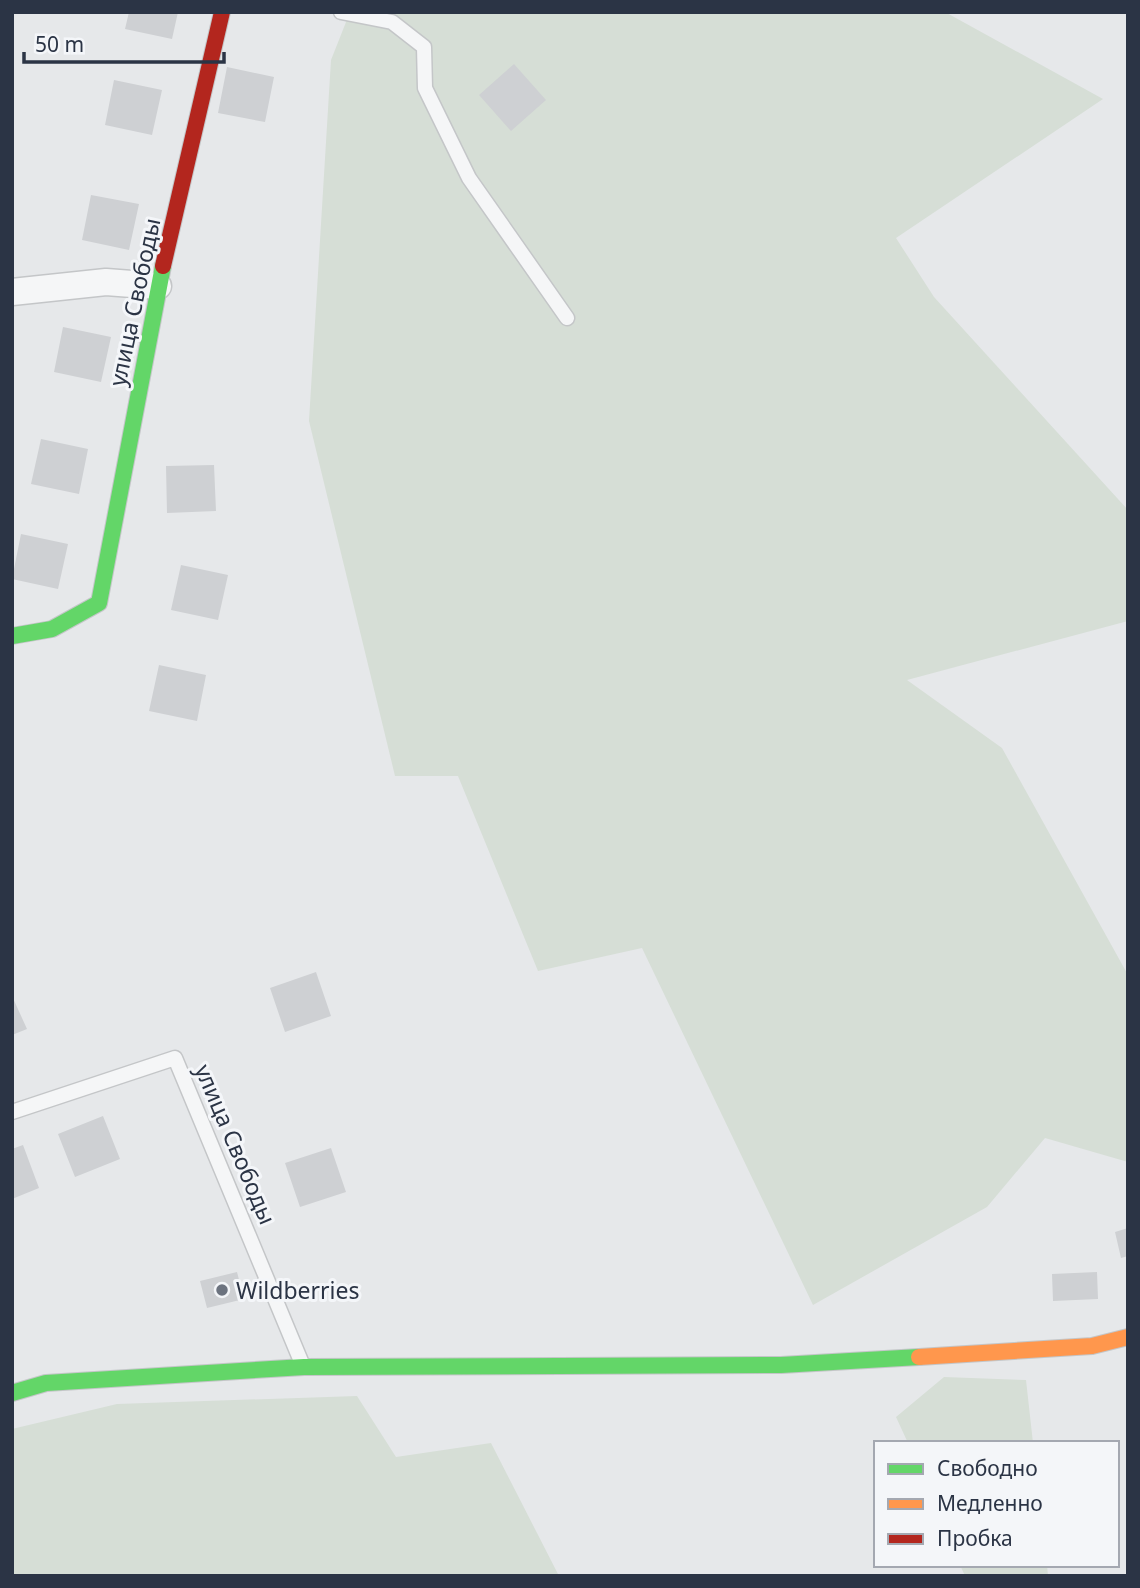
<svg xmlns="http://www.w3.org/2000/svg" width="1140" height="1588" font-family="'Noto Sans',sans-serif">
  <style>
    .green { fill: #d6ded6 }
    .building { fill: #ced0d3 }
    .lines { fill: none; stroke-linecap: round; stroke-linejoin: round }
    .lane-casing { stroke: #c4c6c8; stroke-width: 17 }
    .street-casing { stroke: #c4c6c8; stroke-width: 29 }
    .fast-casing { stroke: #c4c6c8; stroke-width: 18 }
    .slow-casing { stroke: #c4c6c8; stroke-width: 18 }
    .jam-casing { stroke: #c4c6c8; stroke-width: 18 }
    .lane { stroke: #f5f6f7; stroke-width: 14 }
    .street { stroke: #f5f6f7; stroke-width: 26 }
    .fast { stroke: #63d668; stroke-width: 16 }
    .slow { stroke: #ff974d; stroke-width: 16 }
    .jam { stroke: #b3261e; stroke-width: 16 }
    .poi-dot { fill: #6c737f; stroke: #f4f6f9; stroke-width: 2.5 }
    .labels { text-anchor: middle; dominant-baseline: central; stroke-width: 6; stroke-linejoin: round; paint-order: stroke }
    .street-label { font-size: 23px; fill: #2b3445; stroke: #f4f6f9 }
    .poi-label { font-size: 23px; fill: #2b3445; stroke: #f4f6f9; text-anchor: start }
  </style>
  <rect width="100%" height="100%" fill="#e6e8ea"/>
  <path class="green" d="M 350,12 L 945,12 L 1103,99 L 896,238 L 934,297 L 1128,510 L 1128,621 L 907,680 L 1002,748 L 1128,975 L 1128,1162 L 1045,1138 L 987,1207 L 813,1305 L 642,948 L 538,971 L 458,776 L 395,776 L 309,421 L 331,60 Z
    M 944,1377 L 1026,1380 L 1033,1443 L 908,1443 L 896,1417 Z
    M 357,1396 L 396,1457 L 491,1443 L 559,1576 L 12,1576 L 12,1429 L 117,1404 Z
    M 960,1565 L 1047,1565 L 1048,1576 L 965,1576 Z"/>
  <path class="building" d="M 129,12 L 178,12 L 172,39 L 125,29 Z
    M 514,64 L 546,100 L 511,131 L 479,95 Z
    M 227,67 L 274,77 L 265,122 L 218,113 Z
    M 114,80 L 162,90 L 152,135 L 105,125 Z
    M 91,195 L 139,204 L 129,250 L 82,240 Z
    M 63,327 L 111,337 L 101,382 L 54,372 Z
    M 41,439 L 88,449 L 79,494 L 31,484 Z
    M 214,465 L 216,511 L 167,513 L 166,466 Z
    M 21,534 L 68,544 L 58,589 L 12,579 Z
    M 181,565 L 228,575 L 218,620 L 171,610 Z
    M 159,665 L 206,675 L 197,721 L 149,711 Z
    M 316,972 L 331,1016 L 285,1032 L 270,988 Z
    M 12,996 L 27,1029 L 12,1035 Z
    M 103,1116 L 120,1159 L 75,1177 L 58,1134 Z
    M 23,1145 L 39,1188 L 12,1199 L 12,1149 Z
    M 331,1148 L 346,1192 L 300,1207 L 285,1163 Z
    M 1128,1228 L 1128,1256 L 1121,1258 L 1115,1232 Z
    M 237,1272 L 244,1299 L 207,1308 L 200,1281 Z
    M 1097,1272 L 1098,1299 L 1053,1301 L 1052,1274 Z"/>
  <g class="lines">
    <g class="lane-casing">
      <path id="lane" d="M 341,12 L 392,22 L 424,47 L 425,88 L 469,178 L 567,318
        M 12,1112 L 175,1058 L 303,1366"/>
    </g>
    <g class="street-casing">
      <path id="street" d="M 12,292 L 106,282 L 158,286"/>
    </g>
    <g class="fast-casing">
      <path id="fast" d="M 12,636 L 52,629 L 99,603 L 163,266
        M 12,1393 L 46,1383 L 304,1367 L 781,1365 L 919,1357"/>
    </g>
    <g class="slow-casing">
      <path id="slow" d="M 919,1357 L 1092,1346 L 1128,1337"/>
    </g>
    <g class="jam-casing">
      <path id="jam" d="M 163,266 L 222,12"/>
    </g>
    <use href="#lane" class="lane"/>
    <use href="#street" class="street"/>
    <use href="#fast" class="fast"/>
    <use href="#slow" class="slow"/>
    <use href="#jam" class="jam"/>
  </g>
  <circle class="poi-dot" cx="222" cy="1290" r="7"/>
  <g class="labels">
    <g class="street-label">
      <text transform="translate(134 302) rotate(-78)">улица Свободы</text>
      <text transform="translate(236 1144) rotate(67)">улица Свободы</text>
    </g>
    <g class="poi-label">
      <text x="236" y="1290">Wildberries</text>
    </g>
  </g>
  <rect width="1140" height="1588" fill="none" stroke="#2b3445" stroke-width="28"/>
  <rect x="874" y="1441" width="245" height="126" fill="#f4f6f9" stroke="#a4a8b1" stroke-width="2"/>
  <rect x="888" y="1464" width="35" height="10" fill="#63d668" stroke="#a4a8b1" stroke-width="2"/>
  <text x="937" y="1476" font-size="21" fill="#2b3445">Свободно</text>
  <rect x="888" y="1499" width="35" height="10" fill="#ff974d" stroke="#a4a8b1" stroke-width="2"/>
  <text x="937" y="1511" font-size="21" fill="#2b3445">Медленно</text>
  <rect x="888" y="1534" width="35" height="10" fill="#b3261e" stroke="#a4a8b1" stroke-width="2"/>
  <text x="937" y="1546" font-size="21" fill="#2b3445">Пробка</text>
  <path d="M24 52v10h200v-10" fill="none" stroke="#2b3445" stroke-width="3.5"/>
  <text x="35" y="52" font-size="21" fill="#2b3445" stroke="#f4f6f9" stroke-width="5" paint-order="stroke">50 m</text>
</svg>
